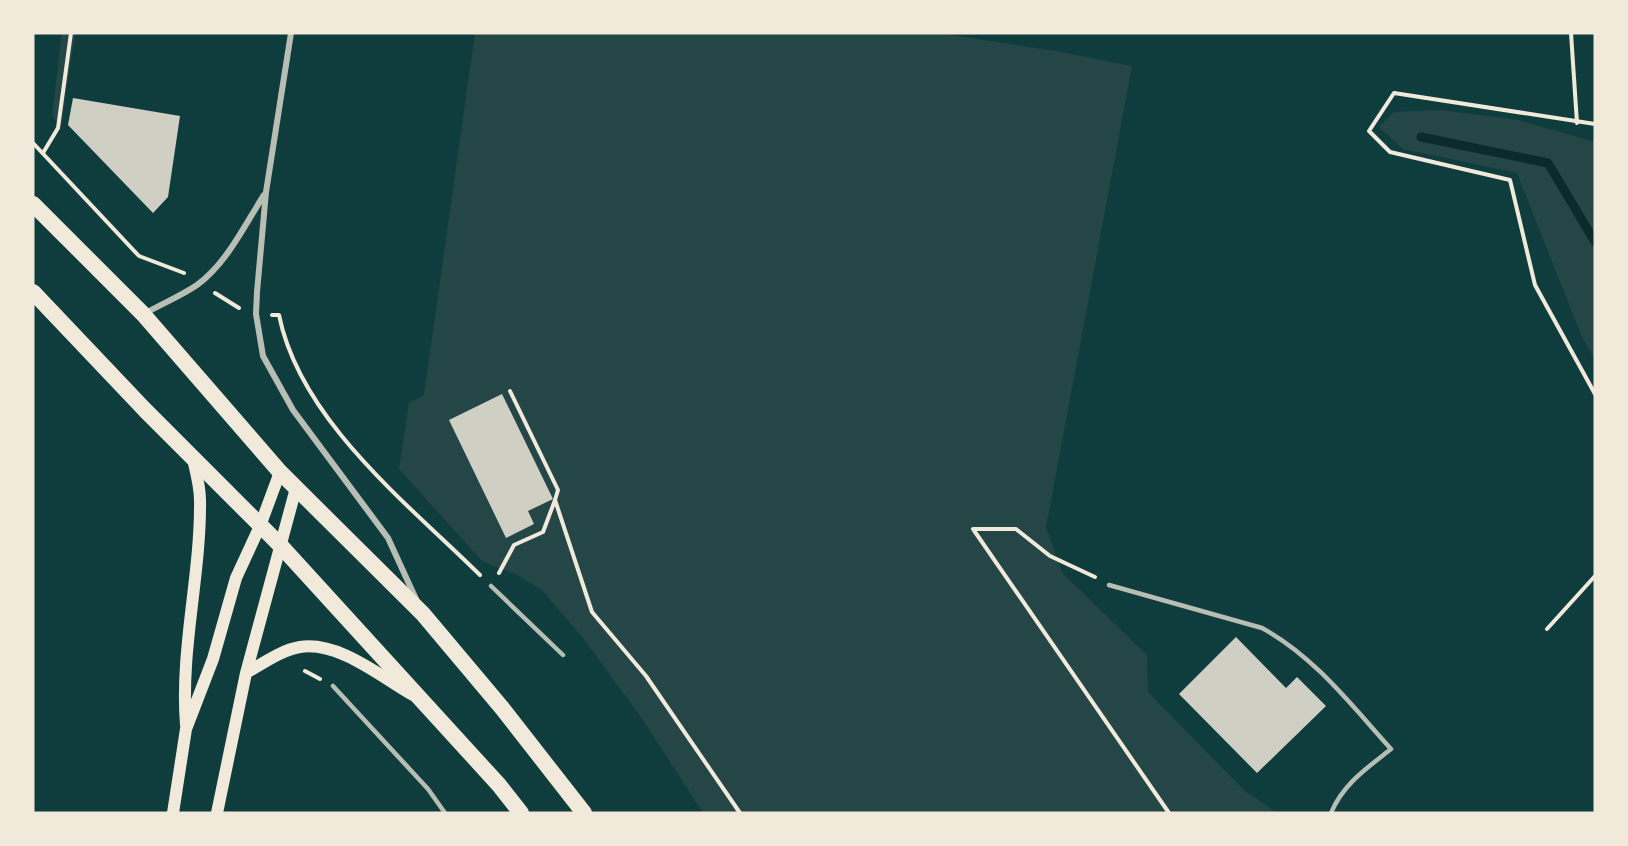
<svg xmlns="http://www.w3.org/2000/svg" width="1628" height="846" font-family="'Open Sans',sans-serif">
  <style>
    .green { fill: #244646 }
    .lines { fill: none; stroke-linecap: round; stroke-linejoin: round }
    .stream { stroke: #0a2a2b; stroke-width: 9 }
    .building { fill: #cfcfc3 }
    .path { stroke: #f1e9da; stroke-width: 4 }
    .service { stroke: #b8beb3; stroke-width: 4.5 }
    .minor { stroke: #b8beb3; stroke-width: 6 }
    .secondary { stroke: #f1e9da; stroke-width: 12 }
    .trunk { stroke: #f1e9da; stroke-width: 16 }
  </style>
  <rect width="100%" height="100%" fill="#0f3d3e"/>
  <path class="green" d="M 62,33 L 75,33 L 61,126 L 52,116 Z
    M 475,33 L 938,33 L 1056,51 L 1132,66 L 1046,528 L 1063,574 L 1147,655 L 1148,692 L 1245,791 L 1277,813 L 703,813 L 643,720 L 583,638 L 542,590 L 517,575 L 482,561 L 399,469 L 409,403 L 424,395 Z
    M 1441,110 L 1518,120 L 1595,142 L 1595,359 L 1582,337 L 1517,173 L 1403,149 L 1379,127 L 1394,112 Z"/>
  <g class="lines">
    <path class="stream" d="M 1421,137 L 1548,163 L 1595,242"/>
  </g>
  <path class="building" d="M 73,98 L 180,116 L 168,197 L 153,213 L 68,125 Z
    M 502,394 L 553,499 L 528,511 L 534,524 L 506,538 L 449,420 Z
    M 1236,637 L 1286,688 L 1297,677 L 1326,706 L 1257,773 L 1179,694 Z"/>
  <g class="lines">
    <path class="path" d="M 1571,33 L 1577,123
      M 1595,124 L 1394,93 L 1369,131 L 1390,152 L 1510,180 L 1535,285 L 1595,394
      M 33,143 L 139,256 L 184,273
      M 43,153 L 58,128 L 71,33
      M 215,293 L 239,308
      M 272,315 L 279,315 C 300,420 407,503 480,575
      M 510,391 L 558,490 L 555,500 L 592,612 L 646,676 L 740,813
      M 973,529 L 1169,813
      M 973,529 L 1016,529 L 1050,556 L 1095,577
      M 499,573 L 514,545 L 543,532 L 555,500
      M 1547,629 L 1595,576
      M 305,671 L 320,679"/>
    <path class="service" d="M 1109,585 L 1262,628 C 1314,656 1352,706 1391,749 C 1367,768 1343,784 1331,813
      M 491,586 L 563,655
      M 333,686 L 428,789 L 445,813"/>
    <path class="minor" d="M 291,33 L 266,192 L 257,292 L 256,314 L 263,356 L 293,410 L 388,538 L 416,599
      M 144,314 C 161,304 181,296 197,285 C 227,263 244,226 264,195"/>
    <path class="secondary" d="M 246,673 C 262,664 281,650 300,647 C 339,641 381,677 413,695
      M 186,725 C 180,649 201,575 200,500 C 200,486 196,472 193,459
      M 173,813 L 186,729 L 213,659 L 236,578 L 260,526 L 280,472
      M 217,813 L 246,673 L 296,488"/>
    <path class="trunk" d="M 33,204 L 143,314 L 280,472 L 423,614 L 502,708 L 584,813
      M 33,292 L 145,410 L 280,545 L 499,785 L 521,813"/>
  </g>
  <rect width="1628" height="846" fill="none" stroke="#f1e9da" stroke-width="69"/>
</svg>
